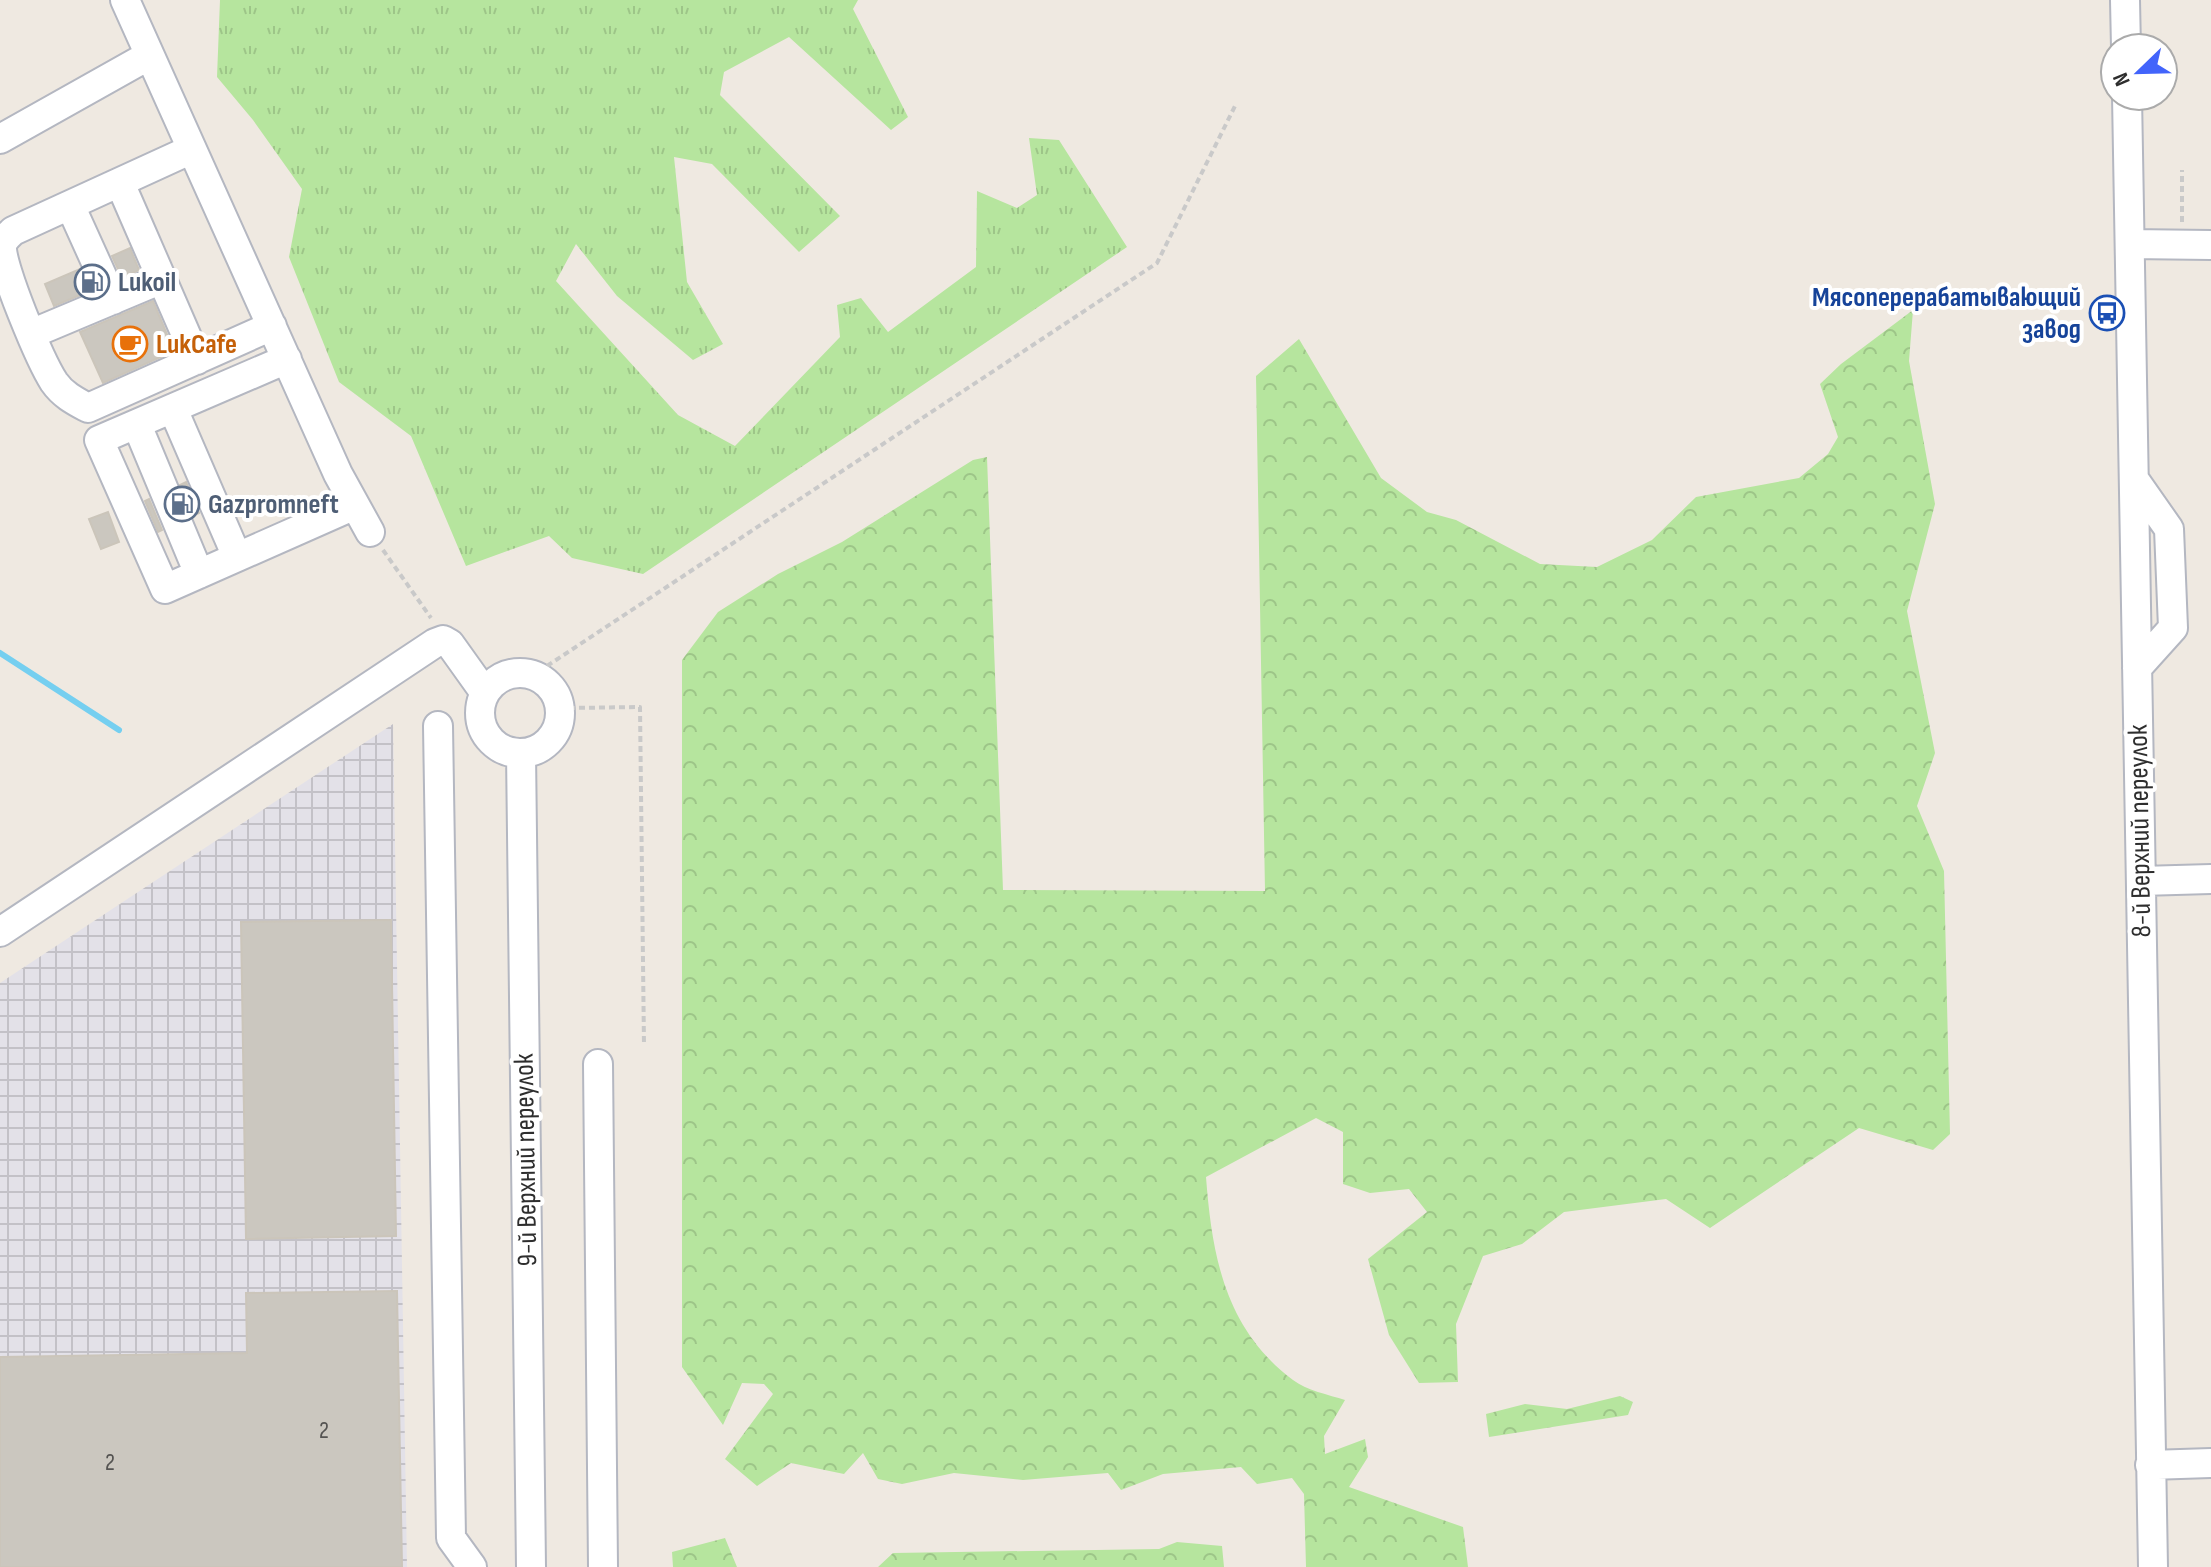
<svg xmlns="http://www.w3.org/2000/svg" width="2211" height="1567" font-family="'Sofia Sans Condensed',sans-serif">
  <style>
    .industrial { fill: url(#industrial-grid) }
    .grass { fill: url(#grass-tufts) }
    .forest { fill: url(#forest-crowns) }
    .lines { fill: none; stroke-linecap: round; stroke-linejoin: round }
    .stream { stroke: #75cff0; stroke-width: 6 }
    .building { fill: #cbc7bf; stroke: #cbc5ba; stroke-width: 2 }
    .minor-casing { stroke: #b4b7c1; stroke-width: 32 }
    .path { stroke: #c9c9c9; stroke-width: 4; stroke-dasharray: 6 4; stroke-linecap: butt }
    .minor { stroke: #fff; stroke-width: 28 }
    .labels { text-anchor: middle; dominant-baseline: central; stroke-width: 8; stroke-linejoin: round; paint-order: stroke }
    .number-label { font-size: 24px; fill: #555452 }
    .service-label { font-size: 28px; font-weight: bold; fill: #4e5e75; stroke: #fff; text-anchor: start }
    .transit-label { font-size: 28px; font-weight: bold; fill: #164399; stroke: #fff; text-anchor: end }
    .food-label { font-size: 28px; font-weight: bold; fill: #c56008; stroke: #fff; text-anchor: start }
    .street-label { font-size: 28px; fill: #2e2e2e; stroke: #fff }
  </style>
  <defs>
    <pattern id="industrial-grid" width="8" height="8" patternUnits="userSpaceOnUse" patternTransform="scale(2)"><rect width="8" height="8" fill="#e3e1e8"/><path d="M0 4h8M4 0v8" fill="none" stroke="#c3c1c7"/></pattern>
    <pattern id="grass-tufts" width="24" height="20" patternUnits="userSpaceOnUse" patternTransform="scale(2)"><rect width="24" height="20" fill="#b6e59e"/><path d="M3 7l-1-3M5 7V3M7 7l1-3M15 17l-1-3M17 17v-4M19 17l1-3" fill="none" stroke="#9dc588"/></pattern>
    <pattern id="forest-crowns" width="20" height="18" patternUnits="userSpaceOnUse" patternTransform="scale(2)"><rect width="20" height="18" fill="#b6e59e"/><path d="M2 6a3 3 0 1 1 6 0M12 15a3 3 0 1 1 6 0" fill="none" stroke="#9dc588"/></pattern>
  </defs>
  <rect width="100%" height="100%" fill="#efe9e1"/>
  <path class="industrial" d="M 393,724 L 407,1567 L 0,1567 L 0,983 Z"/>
  <path class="grass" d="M 220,0 L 858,0 L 853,9 L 908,117 L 891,130 L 789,37 L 724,72 L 720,95 L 840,216 L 799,252 L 712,164 L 674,157 L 687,282 L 723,344 L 693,360 L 617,296 L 576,244 L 556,281 L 678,415 L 735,446 L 840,337 L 837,305 L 861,298 L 888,332 L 976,267 L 977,191 L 1017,208 L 1037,195 L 1029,138 L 1059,140 L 1127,247 L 643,574 L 572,558 L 549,536 L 466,566 L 411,436 L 339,382 L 289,257 L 302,189 L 253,120 L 217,77 Z"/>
  <path class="forest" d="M 1913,310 L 1909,361 L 1935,504 L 1907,611 L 1935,753 L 1917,806 L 1944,871 L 1950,1134 L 1933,1150 L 1859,1128 L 1710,1228 L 1666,1199 L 1564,1212 L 1522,1244 L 1483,1256 L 1456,1324 L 1458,1382 L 1419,1383 L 1389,1335 L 1368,1259 L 1427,1212 L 1409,1189 L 1370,1193 L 1343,1184 L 1343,1132 L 1316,1118 L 1206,1177 C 1212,1256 1225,1329 1293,1380 C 1306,1390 1329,1395 1345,1400 L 1324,1436 L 1325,1454 L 1365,1439 L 1368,1457 L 1349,1487 L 1463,1527 L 1468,1567 L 1306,1567 L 1304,1494 L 1292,1478 L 1257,1484 L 1241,1467 L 1163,1474 L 1121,1490 L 1108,1473 L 1023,1480 L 954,1473 L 902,1484 L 878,1479 L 863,1453 L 844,1474 L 791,1463 L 757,1486 L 725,1459 L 773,1394 L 764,1384 L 742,1383 L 723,1425 L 682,1367 L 682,660 L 718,612 L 778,574 L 842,542 L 973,460 L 987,457 L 1003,890 L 1265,891 L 1256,376 L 1299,339 L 1381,478 L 1427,512 L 1456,520 L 1540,564 L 1597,567 L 1652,540 L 1696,497 L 1799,478 L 1828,454 L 1838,437 L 1820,384 L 1841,364 Z
    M 1620,1396 L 1633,1402 L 1628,1415 L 1489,1437 L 1486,1414 L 1525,1404 L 1567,1409 Z
    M 725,1538 L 737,1567 L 673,1567 L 672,1552 Z
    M 1177,1542 L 1222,1546 L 1224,1567 L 878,1567 L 893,1553 L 1159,1549 Z"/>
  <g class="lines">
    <path class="stream" d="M 0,653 L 119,730"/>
  </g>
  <path class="building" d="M 130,248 L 139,270 L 122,278 L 112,256 Z
    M 80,269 L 90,291 L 54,306 L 45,284 Z
    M 153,301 L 174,351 L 103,383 L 80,332 Z
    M 186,482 L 199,513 L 193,516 L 180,485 Z
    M 149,499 L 162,530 L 158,532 L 145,501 Z
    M 108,512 L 119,542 L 101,549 L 89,519 Z
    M 391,920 L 396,1236 L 246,1239 L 241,922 Z
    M 397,1291 L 402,1567 L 0,1567 L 0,1357 L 247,1353 L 246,1293 Z"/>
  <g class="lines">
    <g class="minor-casing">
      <path id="minor" d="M 125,0 L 338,474 L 370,532
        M 2125,0 L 2126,48
        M 2127,96 L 2153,1567
        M 0,139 L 148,56
        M 190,150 L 13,231 C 9,235 3,240 2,245 C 0,266 41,362 54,382 C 63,395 75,401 88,408 L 272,326
        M 120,183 L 197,360
        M 70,205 L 113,300
        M 2130,244 L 2211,245
        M 31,334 L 162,279
        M 287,359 L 99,440 L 165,589 L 355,505
        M 173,409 L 237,557
        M 137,425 L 199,574
        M 2134,479 L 2169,529 L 2173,628 L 2137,668
        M480 713a40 40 0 1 1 80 0a40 40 0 1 1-80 0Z
        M 438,726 L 451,1538 L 472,1567
        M 521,753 L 531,1567
        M 2141,881 L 2211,879
        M 0,932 L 435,643 L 443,640 L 450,644 L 485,693
        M 598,1064 L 603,1567
        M 2150,1465 L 2211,1463"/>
    </g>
    <path class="path" d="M 2182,222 L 2182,170
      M 383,550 L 431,618
      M 547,666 L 1157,263 L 1236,104
      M 569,708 L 640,707 L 644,1046"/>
    <use href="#minor" class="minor"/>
  </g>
  <defs>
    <g id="fuel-ring" transform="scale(1.8)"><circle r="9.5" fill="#fff" stroke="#5c6f8a" stroke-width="1.5"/><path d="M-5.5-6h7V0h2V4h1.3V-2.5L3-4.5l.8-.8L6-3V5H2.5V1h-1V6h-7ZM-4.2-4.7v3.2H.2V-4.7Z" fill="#5c6f8a"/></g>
    <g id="bus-ring" transform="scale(1.8)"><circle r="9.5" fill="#fff" stroke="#1a4fb4" stroke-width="1.5"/><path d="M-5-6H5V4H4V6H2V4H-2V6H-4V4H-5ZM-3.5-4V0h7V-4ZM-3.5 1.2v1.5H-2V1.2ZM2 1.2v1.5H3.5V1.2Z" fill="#1a4fb4"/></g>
    <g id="cafe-ring" transform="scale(1.8)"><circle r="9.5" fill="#fff" stroke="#e8710a" stroke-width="1.5"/><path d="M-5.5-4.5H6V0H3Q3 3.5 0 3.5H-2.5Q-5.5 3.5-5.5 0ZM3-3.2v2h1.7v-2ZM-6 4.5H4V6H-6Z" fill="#e8710a"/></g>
  </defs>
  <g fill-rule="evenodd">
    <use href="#fuel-ring" x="92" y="282"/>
    <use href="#bus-ring" x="2107" y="313"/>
    <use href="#cafe-ring" x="130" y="344"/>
    <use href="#fuel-ring" x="182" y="504"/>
  </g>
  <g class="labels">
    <g class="number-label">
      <text x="324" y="1430">2</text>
      <text x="110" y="1462">2</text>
    </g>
    <g class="service-label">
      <text x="118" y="282">Lukoil</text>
      <text x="208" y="504">Gazpromneft</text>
    </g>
    <g class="transit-label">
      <text x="2081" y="297">Мясоперерабатывающий<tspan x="2081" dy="32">завод</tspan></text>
    </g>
    <g class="food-label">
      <text x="156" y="344">LukCafe</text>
    </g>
    <g class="street-label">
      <text transform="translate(2140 831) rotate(-91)">8-й Верхний переулок</text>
      <text transform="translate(526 1160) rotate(-91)">9-й Верхний переулок</text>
    </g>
  </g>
  <g transform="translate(2139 72) rotate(247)"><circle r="38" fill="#ffffff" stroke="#ababab" stroke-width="2"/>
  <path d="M0-6L14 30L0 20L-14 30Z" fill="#4264fb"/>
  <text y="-12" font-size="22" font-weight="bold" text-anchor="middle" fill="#2e2e2e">N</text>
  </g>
</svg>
